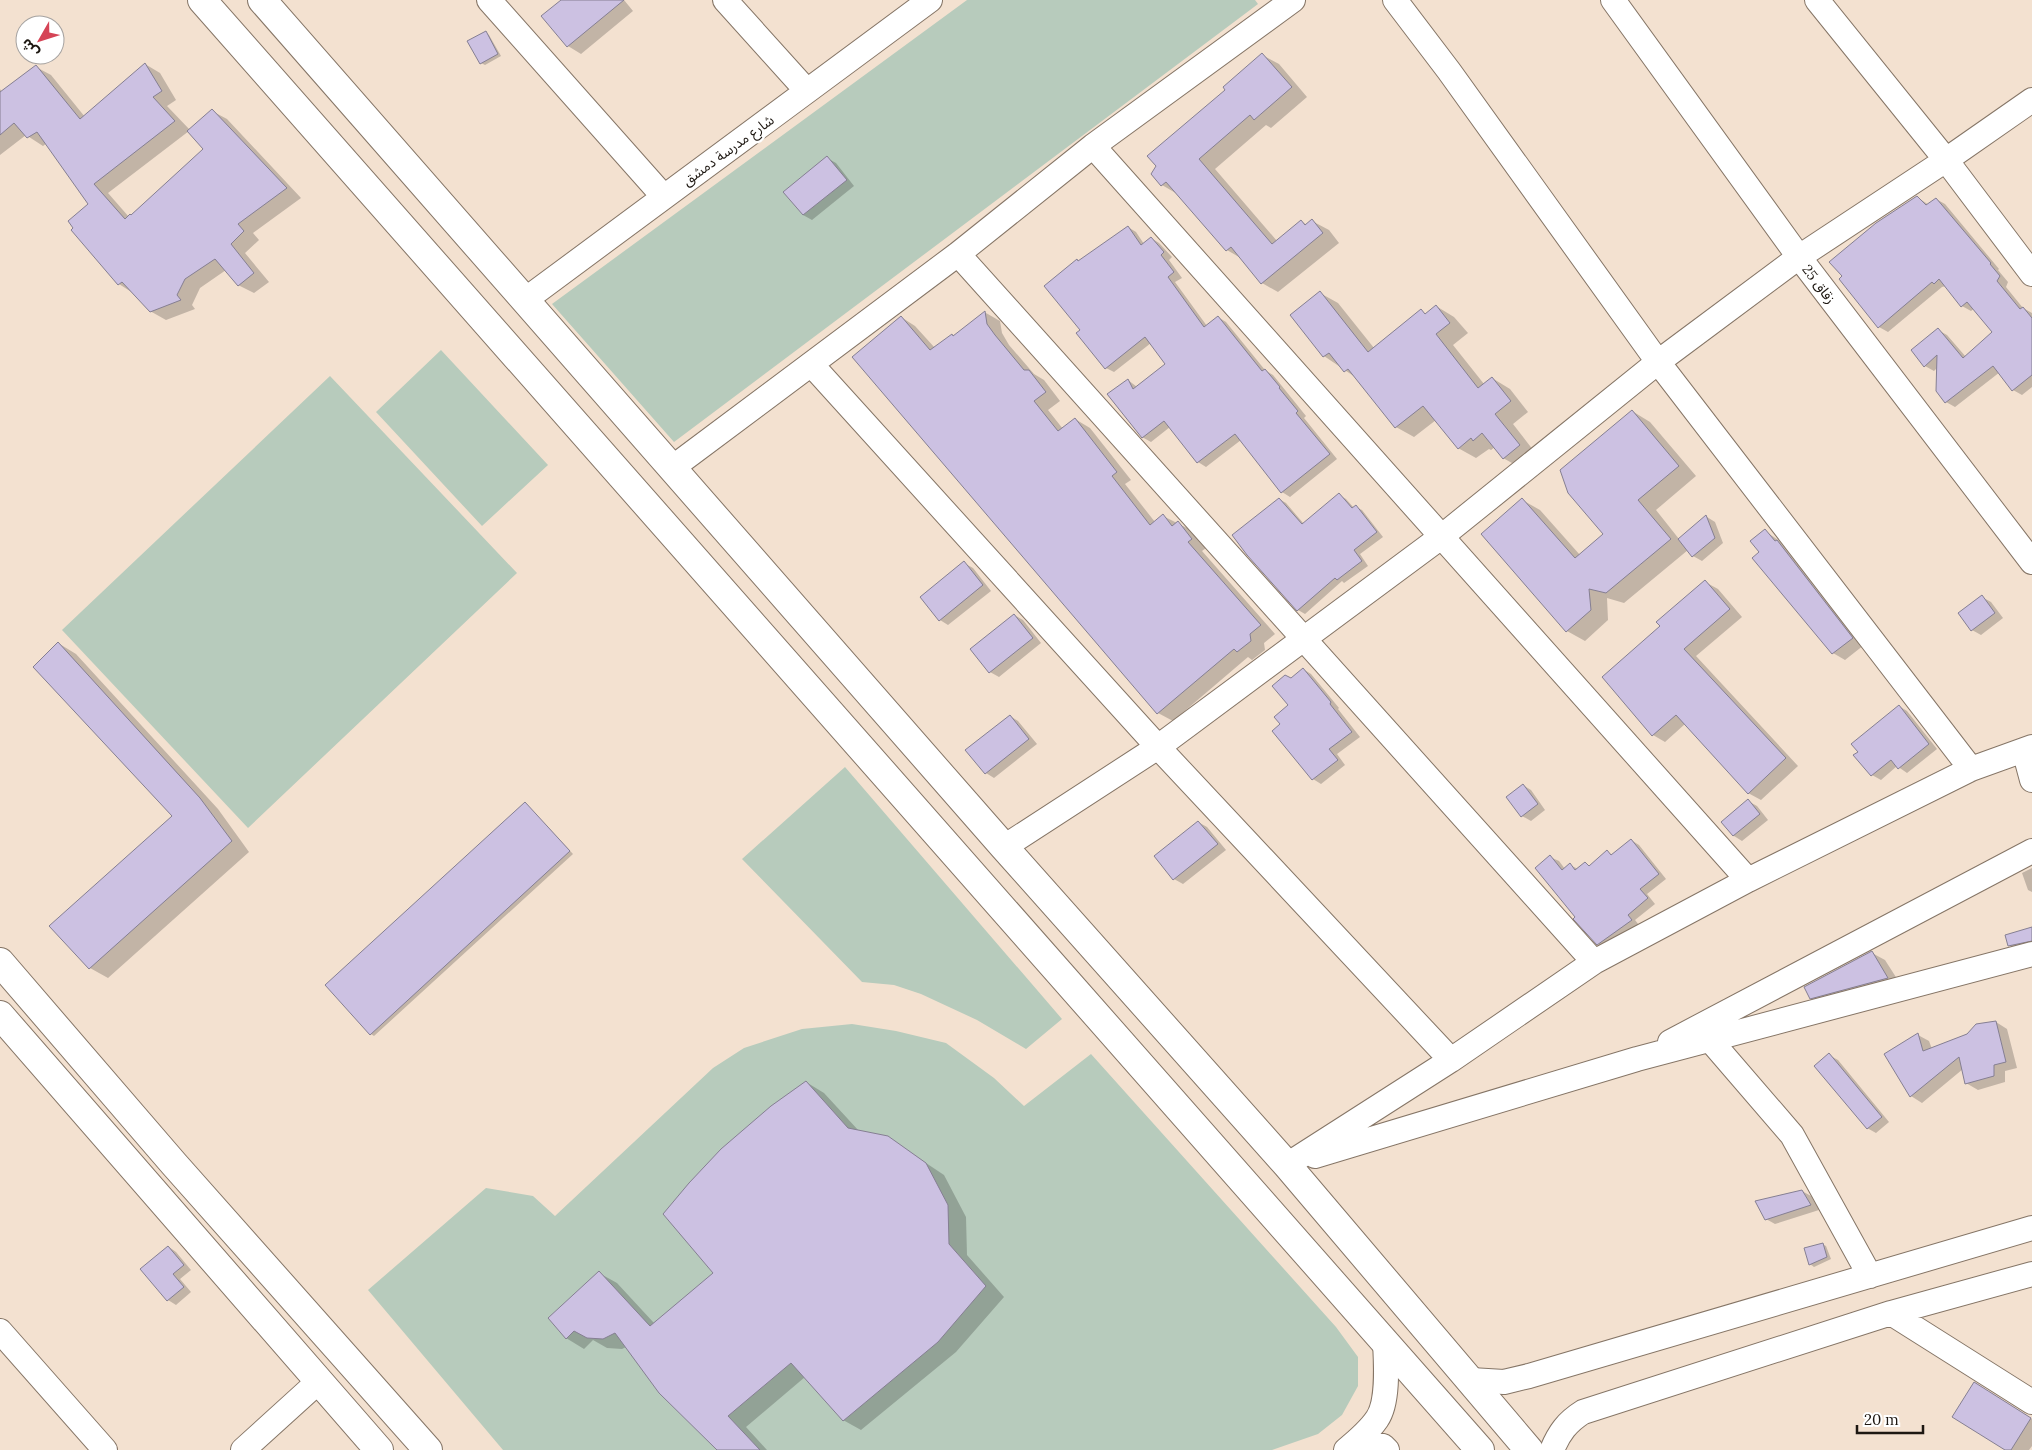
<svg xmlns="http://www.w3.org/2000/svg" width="2032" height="1450" font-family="Lora,'Noto Sans Arabic',serif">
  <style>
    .green { fill: #b7cbbc }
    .shadow { fill: #0003; fill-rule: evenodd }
    .building { fill: #ccc1e2; stroke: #857f92 }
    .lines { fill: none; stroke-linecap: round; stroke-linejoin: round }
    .street-casing { stroke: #857566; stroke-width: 26 }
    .secondary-casing { stroke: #857566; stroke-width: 30 }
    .street { stroke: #fff; stroke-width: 24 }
    .secondary { stroke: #fff; stroke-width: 28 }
    .labels { text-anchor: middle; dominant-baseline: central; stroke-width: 5; stroke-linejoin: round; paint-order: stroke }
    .street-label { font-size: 14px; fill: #1d1711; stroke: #fff }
  </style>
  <rect width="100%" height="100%" fill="#f3e1d0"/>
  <path class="green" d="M 967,0 L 1255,0 L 1258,4 L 674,442 L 552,304 Z
    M 441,350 L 548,465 L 482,526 L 376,412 Z
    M 330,376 L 517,573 L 248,828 L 62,630 Z
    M 845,767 L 1062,1019 L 1026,1049 L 977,1020 L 921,994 L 894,985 L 862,982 L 742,859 Z
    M 852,1024 L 896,1031 L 946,1043 L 994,1078 L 1024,1106 L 1091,1054 L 1336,1327 L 1358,1357 L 1358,1386 L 1342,1415 L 1318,1434 L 1272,1450 L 503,1450 L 368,1290 L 486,1188 L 533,1196 L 555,1216 L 713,1068 L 744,1048 L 802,1029 Z"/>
  <path class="shadow" d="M 563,0 L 624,0 L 633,11 L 581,54 L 568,46 L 543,16 Z
    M 486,33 L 489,35 L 501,56 L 485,65 L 481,63 Z
    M 1262,55 L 1279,64 L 1307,97 L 1271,128 L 1266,125 L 1215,169 L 1277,241 L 1301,221 L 1307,225 L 1312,221 L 1329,230 L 1339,243 L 1278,292 L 1262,283 L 1244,260 L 1227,250 L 1179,195 L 1162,185 L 1227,90 Z
    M 145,64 L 160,73 L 176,100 L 167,106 L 190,130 L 212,111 L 227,119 L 301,198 L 253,233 L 259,240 L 245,253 L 269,282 L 254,293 L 238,285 L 226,270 L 200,288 L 192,305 L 195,309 L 166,320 L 150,311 L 133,293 L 119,284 L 90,204 L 47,143 L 43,146 L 26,135 L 0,155 L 0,89 L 2,92 L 36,67 L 51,75 L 85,117 ZM 189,131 L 205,149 L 129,217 L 108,193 Z
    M 827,158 L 836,163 L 854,186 L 812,220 L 803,215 Z
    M 1917,197 L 1929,205 L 1936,199 L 1945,204 L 1999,269 L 1998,270 L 2008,282 L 2006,287 L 2023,308 L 2032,313 L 2032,387 L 2022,395 L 2013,390 L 2000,372 L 1955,407 L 1946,402 L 1938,367 L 1934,371 L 1925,366 L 1938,330 L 1947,335 L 1966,357 L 1993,332 L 1975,308 L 1971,311 L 1962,306 L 1946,286 L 1942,287 L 1888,332 L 1879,327 Z
    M 1128,227 L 1136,232 L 1144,244 L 1151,238 L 1159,243 L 1172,257 L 1169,260 L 1182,278 L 1175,282 L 1207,326 L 1218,317 L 1226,322 L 1265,370 L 1273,375 L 1306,416 L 1304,418 L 1337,459 L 1290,497 L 1282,492 L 1241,440 L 1206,467 L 1198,462 L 1170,427 L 1151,442 L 1142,437 L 1128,380 L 1137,387 L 1167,364 L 1151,343 L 1114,372 L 1106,368 L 1082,330 L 1079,262 Z
    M 1320,293 L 1338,303 L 1374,348 L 1421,311 L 1426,314 L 1436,306 L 1454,317 L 1468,333 L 1453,345 L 1484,384 L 1492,378 L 1510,389 L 1528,412 L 1513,424 L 1537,455 L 1521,468 L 1503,458 L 1495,447 L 1491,450 L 1489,449 L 1476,458 L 1458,448 L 1436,420 L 1414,437 L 1396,427 L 1358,379 L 1324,356 Z
    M 986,313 L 1000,321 L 1002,333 L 1009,345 L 1034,374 L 1044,380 L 1060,401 L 1048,410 L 1063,429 L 1075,419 L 1090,428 L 1131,480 L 1125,484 L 1155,522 L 1163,516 L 1193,531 L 1206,548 L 1202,551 L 1275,634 L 1264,643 L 1265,650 L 1252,660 L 1248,657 L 1173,721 L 1158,713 L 901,317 L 915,326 L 935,348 L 954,337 Z
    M 1632,411 L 1650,422 L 1696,476 L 1656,510 L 1679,539 L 1707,517 L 1715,522 L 1723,543 L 1702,561 L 1693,556 L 1688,550 L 1624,603 L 1607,598 L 1608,620 L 1585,641 L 1567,631 L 1522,500 L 1540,510 L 1580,555 L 1605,534 Z
    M 1339,495 L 1346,499 L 1354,508 L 1356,507 L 1362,510 L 1383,537 L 1360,554 L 1368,566 L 1344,583 L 1342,581 L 1305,614 L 1298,610 L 1279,499 L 1286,503 L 1304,524 Z
    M 1765,531 L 1790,548 L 1864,645 L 1845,660 L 1833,653 L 1754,558 L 1761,552 Z
    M 964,563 L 973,568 L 991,591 L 948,625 L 940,620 Z
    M 1705,582 L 1718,589 L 1742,617 L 1696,656 L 1798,766 L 1761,800 L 1748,793 L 1685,724 L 1665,742 L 1653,735 Z
    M 1982,597 L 1991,602 L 2003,618 L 1981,635 L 1972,630 Z
    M 1014,615 L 1023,620 L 1041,643 L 999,677 L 990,672 Z
    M 58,643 L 76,654 L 218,809 L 249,852 L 108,978 L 90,968 L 173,816 Z
    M 1303,669 L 1311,674 L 1339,708 L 1338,709 L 1360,737 L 1337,754 L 1345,765 L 1321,784 L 1313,779 L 1282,724 L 1290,705 L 1291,680 Z
    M 1899,706 L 1907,711 L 1937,749 L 1907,773 L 1897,766 L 1881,780 L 1872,775 Z
    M 1010,716 L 1018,721 L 1037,744 L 994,778 L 986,773 Z
    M 1523,785 L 1531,790 L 1545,810 L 1531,821 L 1522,816 Z
    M 1748,801 L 1757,806 L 1768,820 L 1742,841 L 1734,836 L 1723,822 Z
    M 526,804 L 573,854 L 374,1036 L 371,1034 Z
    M 1198,822 L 1207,827 L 1226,850 L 1183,884 L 1174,879 Z
    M 1631,840 L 1639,845 L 1666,879 L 1647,894 L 1655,904 L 1635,920 L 1639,925 L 1606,949 L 1598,944 L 1577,917 L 1550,857 L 1559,861 L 1565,869 L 1570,865 L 1578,869 L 1585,863 L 1590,866 L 1607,852 L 1613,855 Z
    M 2032,868 L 2032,892 L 2028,890 L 2022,873 Z
    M 2032,929 L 2032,945 L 2016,949 L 2009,945 Z
    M 1872,953 L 1885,960 L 1901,985 L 1825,1006 L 1811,998 Z
    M 1996,1022 L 2007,1029 L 2017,1068 L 2005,1071 L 2005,1082 L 1978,1090 L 1966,1083 L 1963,1069 L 1922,1103 L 1911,1096 L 1918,1035 L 1929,1041 L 1932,1049 Z
    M 1829,1055 L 1838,1060 L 1889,1122 L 1876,1133 L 1867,1128 Z
    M 806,1082 L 824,1093 L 859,1131 L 887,1137 L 944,1175 L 966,1217 L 967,1255 L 1004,1297 L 956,1352 L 861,1430 L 843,1420 L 805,1377 L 746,1427 L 767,1450 L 719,1450 L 626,1347 L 622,1349 L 607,1348 L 593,1340 L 584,1349 L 566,1338 L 599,1273 L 617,1283 L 654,1323 L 714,1273 Z
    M 1802,1191 L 1811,1196 L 1819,1210 L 1775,1224 L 1766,1219 Z
    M 1822,1244 L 1826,1246 L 1831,1259 L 1814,1267 L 1810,1264 Z
    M 169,1247 L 176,1252 L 191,1270 L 180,1279 L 191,1292 L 176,1305 L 168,1300 L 142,1269 Z
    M 1988,1391 L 2032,1419 L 2032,1446 L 2029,1450 L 2007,1450 Z"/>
  <path class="building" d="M 561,0 L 624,0 L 567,47 L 541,16 Z
    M 486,31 L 498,54 L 480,64 L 467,41 Z
    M 1262,53 L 1292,87 L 1254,120 L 1250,115 L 1199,159 L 1272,244 L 1301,220 L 1305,225 L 1312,219 L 1323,233 L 1261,284 L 1231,247 L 1226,251 L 1166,182 L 1161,186 L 1151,174 L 1156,166 L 1147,156 L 1225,90 L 1223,87 Z
    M 145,63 L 162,91 L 153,97 L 175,121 L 94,184 L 125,219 L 130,214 L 131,215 L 203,149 L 187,131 L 212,109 L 287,188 L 238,224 L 244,231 L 231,244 L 254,273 L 238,286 L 215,259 L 185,279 L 177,295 L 181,300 L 150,312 L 122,282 L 118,285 L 71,230 L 73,228 L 68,221 L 88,204 L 37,132 L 27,138 L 14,123 L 0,135 L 0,92 L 36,65 L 80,119 Z
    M 827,156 L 847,180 L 803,215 L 783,192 Z
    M 1917,196 L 1926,205 L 1936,198 L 1991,263 L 1990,264 L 2000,276 L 1997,281 L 2020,309 L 2023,307 L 2032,318 L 2032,375 L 2012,391 L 1993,366 L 1945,403 L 1936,391 L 1937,355 L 1924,367 L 1911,350 L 1938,328 L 1963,358 L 1992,332 L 1967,302 L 1961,307 L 1939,279 L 1934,284 L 1932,282 L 1878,328 L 1839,279 L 1842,276 L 1829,262 L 1876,223 Z
    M 1128,226 L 1141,245 L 1151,237 L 1164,252 L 1161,255 L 1174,272 L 1168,277 L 1204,327 L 1218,316 L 1262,371 L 1265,369 L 1280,387 L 1279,388 L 1298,411 L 1296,413 L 1330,454 L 1281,493 L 1235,434 L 1197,463 L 1164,421 L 1142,438 L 1107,394 L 1128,379 L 1133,389 L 1165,364 L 1145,337 L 1105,369 L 1076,333 L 1080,330 L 1044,286 L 1077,259 L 1078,261 Z
    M 1320,291 L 1368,352 L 1421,309 L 1425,314 L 1436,305 L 1450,323 L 1436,334 L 1478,388 L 1492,377 L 1511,401 L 1495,414 L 1520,445 L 1503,459 L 1482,433 L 1473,441 L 1471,438 L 1458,449 L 1423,406 L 1395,428 L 1348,369 L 1344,372 L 1329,353 L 1323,357 L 1290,315 Z
    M 985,311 L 987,324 L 995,335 L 1024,370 L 1029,370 L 1046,392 L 1034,401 L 1058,431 L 1075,418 L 1117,472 L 1112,476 L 1150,525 L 1163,514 L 1172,526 L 1178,521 L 1192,539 L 1188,542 L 1261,625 L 1250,634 L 1251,641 L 1237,652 L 1234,649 L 1157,714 L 852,357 L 901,316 L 930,350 L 952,334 L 953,336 Z
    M 1632,410 L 1679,466 L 1638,500 L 1671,539 L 1606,593 L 1589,589 L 1591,610 L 1566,632 L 1481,534 L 1522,498 L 1575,558 L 1603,534 L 1568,493 L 1560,470 Z
    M 1339,493 L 1352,508 L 1356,505 L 1377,532 L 1354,550 L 1362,561 L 1337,580 L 1335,578 L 1297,611 L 1247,555 L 1232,535 L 1279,498 L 1302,524 Z
    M 1706,515 L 1715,538 L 1692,557 L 1678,539 Z
    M 1765,529 L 1775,541 L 1777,540 L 1853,638 L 1832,654 L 1752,558 L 1759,552 L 1750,541 Z
    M 964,561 L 983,585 L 939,621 L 920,597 Z
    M 1705,580 L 1730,609 L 1684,649 L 1786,758 L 1748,794 L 1676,715 L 1652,736 L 1602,677 L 1660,626 L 1656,622 Z
    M 1982,595 L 1995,613 L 1971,631 L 1958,613 Z
    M 1014,614 L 1033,638 L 989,673 L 970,649 Z
    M 58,642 L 200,798 L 232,841 L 89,969 L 49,926 L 172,816 L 33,667 Z
    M 1303,668 L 1331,702 L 1330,704 L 1352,732 L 1329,749 L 1338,760 L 1312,780 L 1272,731 L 1280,724 L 1274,717 L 1288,705 L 1272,686 L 1285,675 L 1291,678 Z
    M 1899,705 L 1929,744 L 1898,769 L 1891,760 L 1871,776 L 1853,755 L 1858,752 L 1851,744 Z
    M 1010,715 L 1029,739 L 985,774 L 965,750 Z
    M 1523,784 L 1538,804 L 1521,817 L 1506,797 Z
    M 1748,799 L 1760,814 L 1733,836 L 1721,822 Z
    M 525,802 L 570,851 L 370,1035 L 325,985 Z
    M 1198,821 L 1218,844 L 1173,880 L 1154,856 Z
    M 1631,839 L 1659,874 L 1640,889 L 1648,898 L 1628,915 L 1632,920 L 1597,945 L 1573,919 L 1575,917 L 1535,868 L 1550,855 L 1562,870 L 1570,863 L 1575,870 L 1585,862 L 1589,866 L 1607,850 L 1611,855 Z
    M 2032,927 L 2032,941 L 2008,946 L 2005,935 Z
    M 1872,951 L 1888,978 L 1810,999 L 1804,987 Z
    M 1996,1021 L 2006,1062 L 1994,1065 L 1994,1076 L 1965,1084 L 1959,1057 L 1910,1097 L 1884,1054 L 1918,1033 L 1923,1051 L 1967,1034 L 1976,1024 Z
    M 1829,1053 L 1882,1117 L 1867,1129 L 1814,1066 Z
    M 806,1081 L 848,1128 L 888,1136 L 926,1163 L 948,1205 L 949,1244 L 986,1286 L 938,1342 L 843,1421 L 791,1363 L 728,1416 L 760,1450 L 717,1450 L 659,1393 L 615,1333 L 603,1339 L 587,1338 L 574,1331 L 566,1339 L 548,1318 L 599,1271 L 650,1326 L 713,1273 L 663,1214 L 689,1183 L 721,1149 L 771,1106 Z
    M 1802,1190 L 1811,1205 L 1765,1220 L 1755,1201 Z
    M 1823,1243 L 1827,1257 L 1809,1265 L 1804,1248 Z
    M 168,1246 L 184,1265 L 173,1274 L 184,1287 L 167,1301 L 140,1269 Z
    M 1974,1382 L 2031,1418 L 2011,1450 L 2005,1450 L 1952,1417 Z"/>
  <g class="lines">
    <g class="street-casing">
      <path id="street" d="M 489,0 L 664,197
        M 725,0 L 807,91
        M 1395,0 L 1449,71 L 1658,362 L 1971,769
        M 1613,0 L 1799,257 L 2032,562
        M 1817,0 L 1946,160 L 2032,274
        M 1093,146 L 1748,880
        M 958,254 L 1594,962
        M 525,300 L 930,0
        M 811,364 L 1158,747 L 1451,1060
        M 672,468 L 958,254 L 1093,146 L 1293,0
        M 2024,750 L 2032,780
        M 1004,847 L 1158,747 L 1441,537 L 1658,362 L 1799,257 L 1946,160 L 2032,100
        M 1711,1041 L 1792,1135 L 1870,1276
        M 1670,1042 L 2032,851
        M 1315,1156 L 1637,1059 L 2032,954
        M 1287,1165 L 1451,1060 L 1594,962 L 1748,880 L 1971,769 L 2032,747
        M 1891,1313 L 2032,1402
        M 0,1331 L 105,1450
        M 1471,1380 L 1504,1382 L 1529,1376 L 2032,1228
        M 1358,1441 L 1383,1446 L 1387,1450
        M 243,1450 L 319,1381
        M 1346,1450 C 1357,1441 1369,1431 1377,1419 C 1389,1402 1386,1362 1385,1342
        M 1552,1450 C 1559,1433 1567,1422 1583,1412 L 1891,1313 L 2032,1274"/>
    </g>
    <g class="secondary-casing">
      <path id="secondary" d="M 202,0 L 1480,1450
        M 262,0 L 1004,847 L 1287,1165 L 1529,1450
        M 0,962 L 174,1164 L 428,1450
        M 0,1015 L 379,1450"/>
    </g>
    <use href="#street" class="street"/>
    <use href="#secondary" class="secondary"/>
  </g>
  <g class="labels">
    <g class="street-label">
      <text transform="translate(728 150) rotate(-36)">شارع مدرسة دمشق</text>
      <text transform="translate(1819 284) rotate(53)">زقاق 25</text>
    </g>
  </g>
  <g transform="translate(40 40) rotate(231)"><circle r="24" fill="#ffffff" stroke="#a5a2a0"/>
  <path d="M0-4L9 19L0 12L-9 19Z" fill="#d54456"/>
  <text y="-8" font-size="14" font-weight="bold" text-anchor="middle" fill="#1d1711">ش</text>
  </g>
  <path d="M1857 1425v8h66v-8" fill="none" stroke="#1d1711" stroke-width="2.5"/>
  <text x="1864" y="1425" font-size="15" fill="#1d1711" stroke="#ffffff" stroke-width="4" paint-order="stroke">20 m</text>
</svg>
